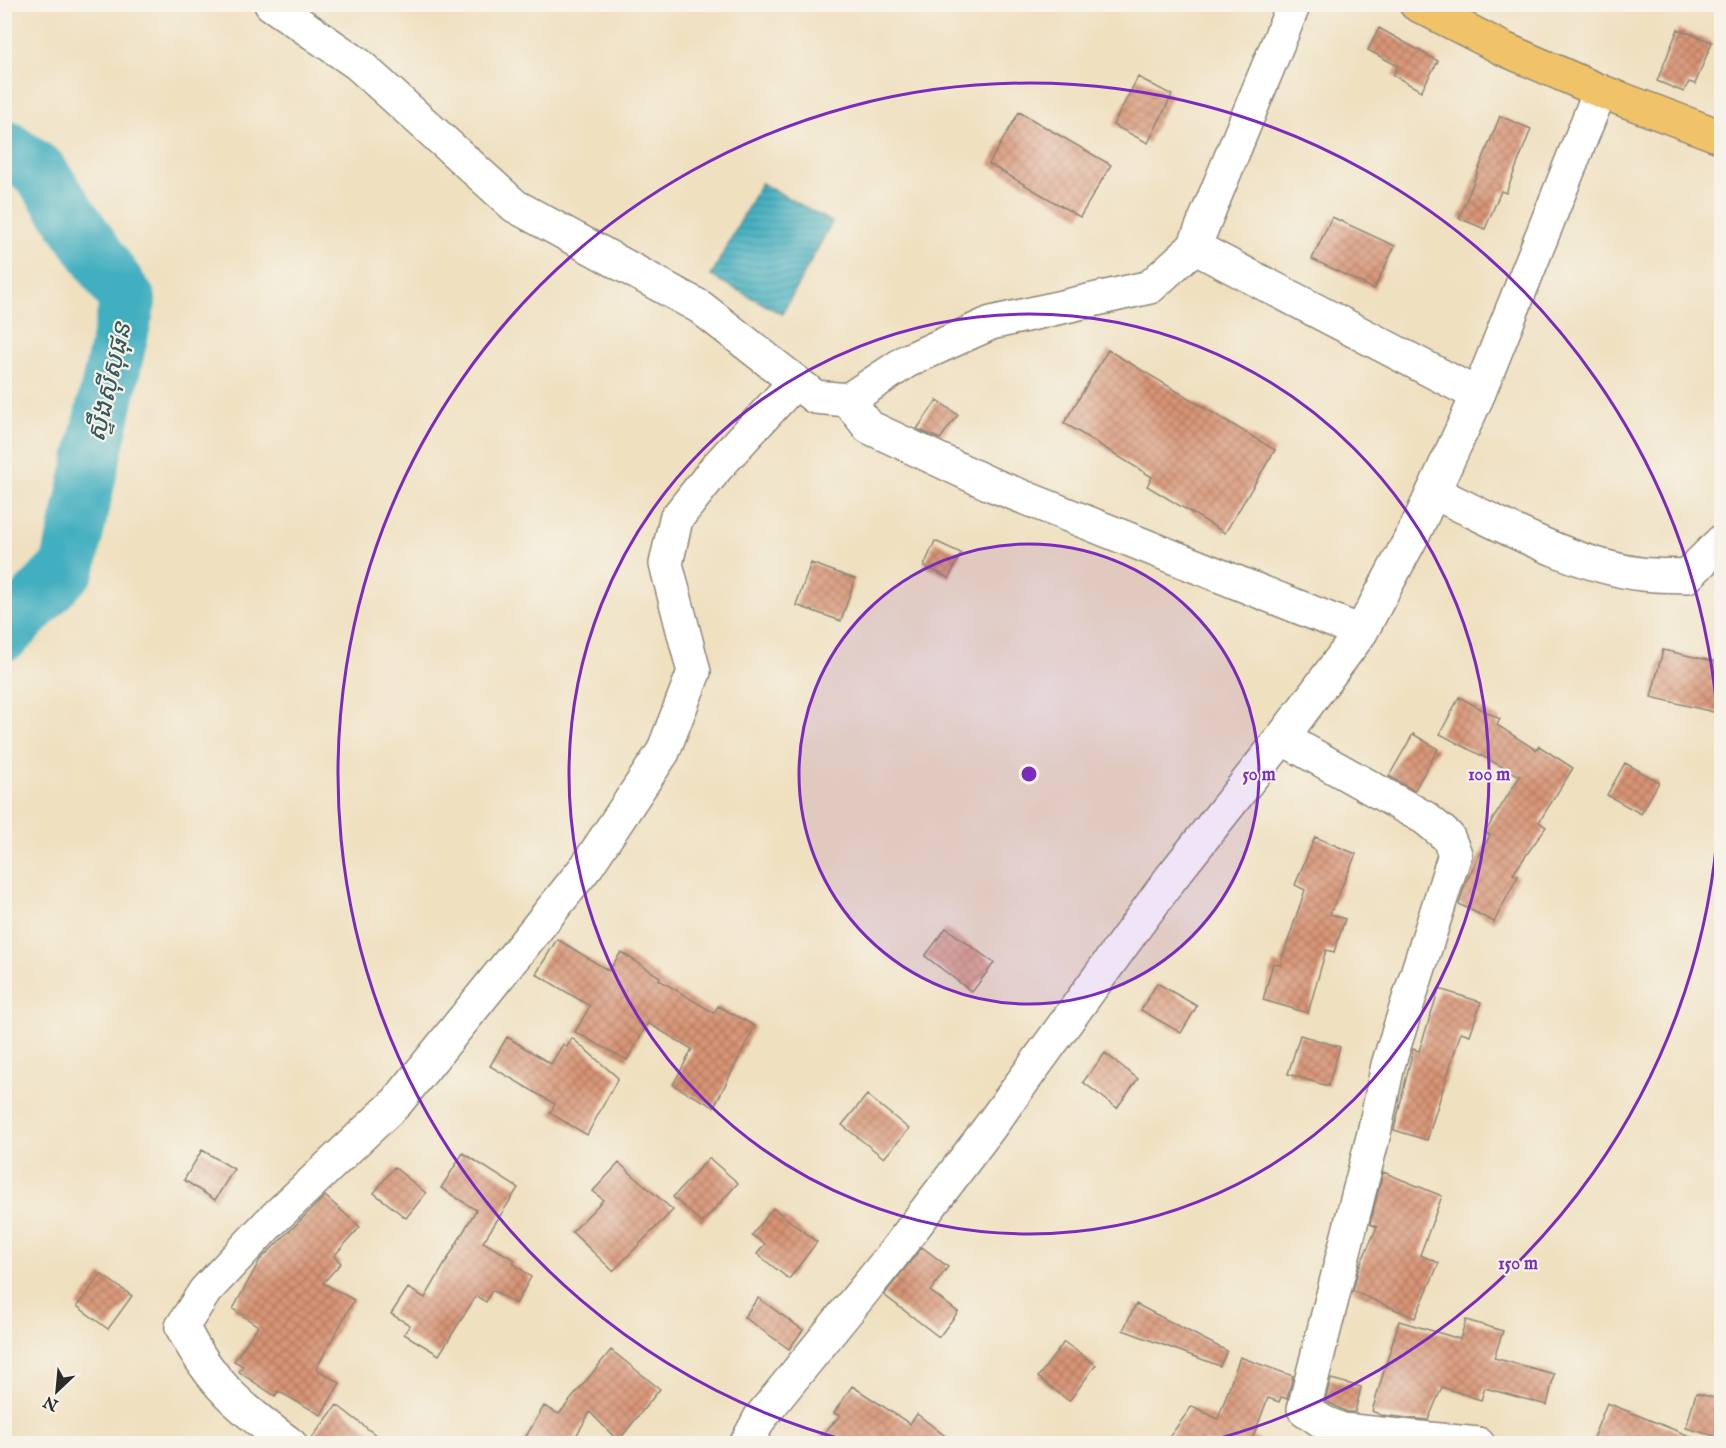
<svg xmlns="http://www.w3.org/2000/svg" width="1726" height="1448" font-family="'IM FELL English','Noto Sans Khmer',serif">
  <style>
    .water { fill: url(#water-rules); stroke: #366d76; stroke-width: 1.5 }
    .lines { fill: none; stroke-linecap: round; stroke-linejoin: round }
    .river { stroke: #42afc0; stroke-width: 56 }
    .building { fill: url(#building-cross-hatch) }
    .minor-casing { stroke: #8d8676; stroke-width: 36 }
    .major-casing { stroke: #8d8676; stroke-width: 36 }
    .minor { stroke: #fff; stroke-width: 33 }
    .major { stroke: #f1c369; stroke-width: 33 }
    .ring { fill: none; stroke: #7b2cbf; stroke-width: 3 }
    .labels { text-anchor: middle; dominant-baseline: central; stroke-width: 4.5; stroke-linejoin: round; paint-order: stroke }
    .water-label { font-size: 26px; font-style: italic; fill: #33595f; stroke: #f7f3e8 }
    .centre { fill: #7b2cbf; stroke: #f7f3e8; stroke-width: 3 }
    .ring-label { font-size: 18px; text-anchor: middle; font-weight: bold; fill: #7b2cbf; stroke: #f7f3e8; stroke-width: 4.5; stroke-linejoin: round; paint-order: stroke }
  </style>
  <defs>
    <pattern id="water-rules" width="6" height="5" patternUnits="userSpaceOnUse" patternTransform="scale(1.5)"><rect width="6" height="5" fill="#42afc0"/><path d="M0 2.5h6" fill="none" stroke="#378f9c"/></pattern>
    <pattern id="building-cross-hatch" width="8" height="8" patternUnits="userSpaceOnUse" patternTransform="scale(1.5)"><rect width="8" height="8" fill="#d89476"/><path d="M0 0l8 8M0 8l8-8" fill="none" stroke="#af7961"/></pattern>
  </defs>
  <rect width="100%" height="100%" fill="#f7f3e8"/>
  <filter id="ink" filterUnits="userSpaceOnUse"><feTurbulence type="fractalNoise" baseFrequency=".0167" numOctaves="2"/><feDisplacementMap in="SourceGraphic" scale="12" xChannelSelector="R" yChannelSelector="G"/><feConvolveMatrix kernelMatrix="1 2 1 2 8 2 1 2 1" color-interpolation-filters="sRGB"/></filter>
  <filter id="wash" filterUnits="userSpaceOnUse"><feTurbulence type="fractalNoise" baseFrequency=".008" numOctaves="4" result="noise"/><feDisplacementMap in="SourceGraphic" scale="24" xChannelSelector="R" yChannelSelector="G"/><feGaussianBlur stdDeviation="1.35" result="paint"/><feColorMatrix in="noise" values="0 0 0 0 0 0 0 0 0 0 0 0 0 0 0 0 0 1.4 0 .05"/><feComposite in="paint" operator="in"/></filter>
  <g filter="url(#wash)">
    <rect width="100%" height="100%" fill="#efe0c0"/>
    <path class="water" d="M 761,183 L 832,222 L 782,314 L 711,276 Z"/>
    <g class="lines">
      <path class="river" d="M 4,147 L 40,172 L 128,301 L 68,567 L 4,634"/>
    </g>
    <g id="blocks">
      <path class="building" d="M 1379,28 L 1438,61 L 1421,91 L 1393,75 L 1398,66 L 1368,50 Z
        M 1678,29 L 1712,42 L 1695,84 L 1689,82 L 1684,92 L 1657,81 Z
        M 1138,77 L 1172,95 L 1148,143 L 1113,125 Z
        M 1019,112 L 1111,165 L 1080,217 L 989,164 Z
        M 1500,116 L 1531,129 L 1506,193 L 1501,191 L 1485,229 L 1459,218 Z
        M 1332,217 L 1395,246 L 1374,289 L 1312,259 Z
        M 1108,350 L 1275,450 L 1225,533 L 1147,486 L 1152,477 L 1064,423 Z
        M 937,400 L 958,415 L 940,439 L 917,429 Z
        M 935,541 L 961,553 L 949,578 L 924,566 Z
        M 811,563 L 855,579 L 841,621 L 796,605 Z
        M 1663,650 L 1722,663 L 1722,714 L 1651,697 Z
        M 1459,697 L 1500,719 L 1497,725 L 1536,750 L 1539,746 L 1573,768 L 1539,822 L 1546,827 L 1513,874 L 1518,876 L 1494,922 L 1459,904 L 1466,882 L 1490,835 L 1485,832 L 1520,776 L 1440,734 Z
        M 1413,734 L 1438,749 L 1414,791 L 1389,776 Z
        M 1625,763 L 1659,782 L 1641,814 L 1607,795 Z
        M 1315,837 L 1356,854 L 1330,914 L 1345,919 L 1334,952 L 1326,950 L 1308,1013 L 1263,1000 L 1273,963 L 1280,965 L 1305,890 L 1295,885 Z
        M 946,928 L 994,963 L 972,992 L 925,956 Z
        M 557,939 L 609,971 L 621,952 L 660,977 L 659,980 L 714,1013 L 718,1006 L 755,1026 L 714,1107 L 673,1085 L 692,1049 L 648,1023 L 627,1060 L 575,1032 L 590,1006 L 536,974 Z
        M 1157,983 L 1197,1006 L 1181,1033 L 1141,1010 Z
        M 1439,989 L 1481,1002 L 1470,1035 L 1461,1032 L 1427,1140 L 1394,1130 L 1413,1049 L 1419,1051 Z
        M 1300,1035 L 1340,1047 L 1328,1086 L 1288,1074 Z
        M 507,1037 L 551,1064 L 563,1044 L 567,1047 L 572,1038 L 618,1078 L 587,1135 L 550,1113 L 555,1104 L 490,1066 Z
        M 1105,1053 L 1138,1079 L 1117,1108 L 1083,1082 Z
        M 867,1095 L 909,1129 L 884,1158 L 842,1125 Z
        M 202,1150 L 234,1169 L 215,1200 L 184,1180 Z
        M 463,1153 L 518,1188 L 483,1242 L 515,1260 L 513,1263 L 531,1277 L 516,1304 L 492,1290 L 486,1302 L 476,1296 L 439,1355 L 404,1334 L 410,1325 L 391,1314 L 408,1288 L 425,1298 L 476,1210 L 441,1188 Z
        M 709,1158 L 738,1183 L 702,1223 L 673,1197 Z
        M 619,1163 L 673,1210 L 613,1271 L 572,1232 L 603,1200 L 593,1191 Z
        M 394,1167 L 426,1193 L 406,1218 L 374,1193 Z
        M 1383,1172 L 1442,1196 L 1420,1255 L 1439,1263 L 1415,1318 L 1353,1291 L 1359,1267 L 1377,1227 L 1370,1224 Z
        M 325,1196 L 360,1227 L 334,1256 L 341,1263 L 323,1283 L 354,1300 L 316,1369 L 340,1383 L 321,1415 L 278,1391 L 275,1396 L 239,1372 L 243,1366 L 234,1361 L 258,1326 L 233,1309 L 260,1260 Z
        M 773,1208 L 817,1242 L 789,1279 L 757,1254 L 765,1244 L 752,1235 Z
        M 922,1247 L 948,1267 L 930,1291 L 958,1312 L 939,1337 L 884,1295 Z
        M 101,1274 L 132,1296 L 108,1329 L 77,1306 Z
        M 758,1298 L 803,1330 L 789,1349 L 744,1317 Z
        M 1136,1304 L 1227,1351 L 1220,1366 L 1123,1330 Z
        M 1466,1320 L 1503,1331 L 1494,1358 L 1554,1374 L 1547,1405 L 1485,1388 L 1481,1400 L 1442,1387 L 1428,1420 L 1381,1415 L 1372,1411 L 1399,1321 L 1460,1339 Z
        M 1064,1342 L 1096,1365 L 1069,1401 L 1038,1377 Z
        M 611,1350 L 660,1389 L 618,1441 L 590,1412 L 572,1443 L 522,1443 L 544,1406 L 559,1414 Z
        M 1240,1357 L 1293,1376 L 1287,1399 L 1281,1397 L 1279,1402 L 1268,1398 L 1253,1437 L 1266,1443 L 1165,1443 L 1192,1406 L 1218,1419 Z
        M 1331,1379 L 1361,1387 L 1355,1412 L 1347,1412 L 1325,1401 Z
        M 852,1386 L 910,1424 L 917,1414 L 954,1443 L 814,1443 L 840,1416 L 834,1413 Z
        M 1696,1393 L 1722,1400 L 1722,1438 L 1686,1428 Z
        M 1607,1403 L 1705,1442 L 1704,1443 L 1607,1443 L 1593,1438 Z
        M 337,1405 L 386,1443 L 308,1443 Z"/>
    </g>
  </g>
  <g filter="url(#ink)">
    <use href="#blocks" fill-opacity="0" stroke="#8d8676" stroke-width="1.5"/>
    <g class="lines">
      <g class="minor-casing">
        <path id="minor" d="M 271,4 L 358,64 L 515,206 L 700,307 L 815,397 L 848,400 L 869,427 L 988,483 L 1361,632
          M 1194,247 L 1478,395
          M 848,400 L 907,361 L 991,323 L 1150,287 L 1194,247 L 1294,4
          M 1433,492 C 1497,522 1571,565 1641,574 C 1656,576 1672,575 1687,576 L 1722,541
          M 1282,738 L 1425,818 L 1448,837 L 1455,854 L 1388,1065 L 1374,1133 L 1304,1409 L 1323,1422 L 1342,1430 L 1478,1444
          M 290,1444 C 239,1407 212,1384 182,1327 L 205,1291 L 268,1224 L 397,1102 L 587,866 L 663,752 L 694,672 L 666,564 L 676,519 L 717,467 L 795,382
          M 746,1444 L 760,1418 L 891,1257 L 989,1128 L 1171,878 L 1282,738 L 1361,632 L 1417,527 L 1478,395 L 1600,91"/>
      </g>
      <g class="major-casing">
        <path id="major" d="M 1416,4 L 1504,49 L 1600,91 L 1722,137"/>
      </g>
      <use href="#minor" class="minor"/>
      <use href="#major" class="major"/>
    </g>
  </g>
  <circle cx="1029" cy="774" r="230" fill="#7b2cbf" fill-opacity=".12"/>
  <g class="ring">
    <circle cx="1029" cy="774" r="230"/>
    <circle cx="1029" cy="774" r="460"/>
    <path d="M856 1443A691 691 0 1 1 1202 1443"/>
  </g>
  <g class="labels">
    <g class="water-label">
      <text transform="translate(110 382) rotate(-77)">ស្ទឹងស៊ីសុផុន</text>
    </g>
  </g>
  <circle cx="1029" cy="774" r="9" class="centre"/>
  <g class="ring-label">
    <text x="1259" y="780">50 m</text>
    <text x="1489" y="780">100 m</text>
    <text x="1518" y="1269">150 m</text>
  </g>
  <rect width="1726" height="1448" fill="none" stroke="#f7f3e8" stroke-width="24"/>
  <g transform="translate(57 1391) rotate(206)" stroke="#f7f3e8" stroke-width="4.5" paint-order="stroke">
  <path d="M0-4.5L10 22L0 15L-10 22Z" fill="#2b2b2b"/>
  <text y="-9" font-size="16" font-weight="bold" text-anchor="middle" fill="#2b2b2b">N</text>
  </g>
</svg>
